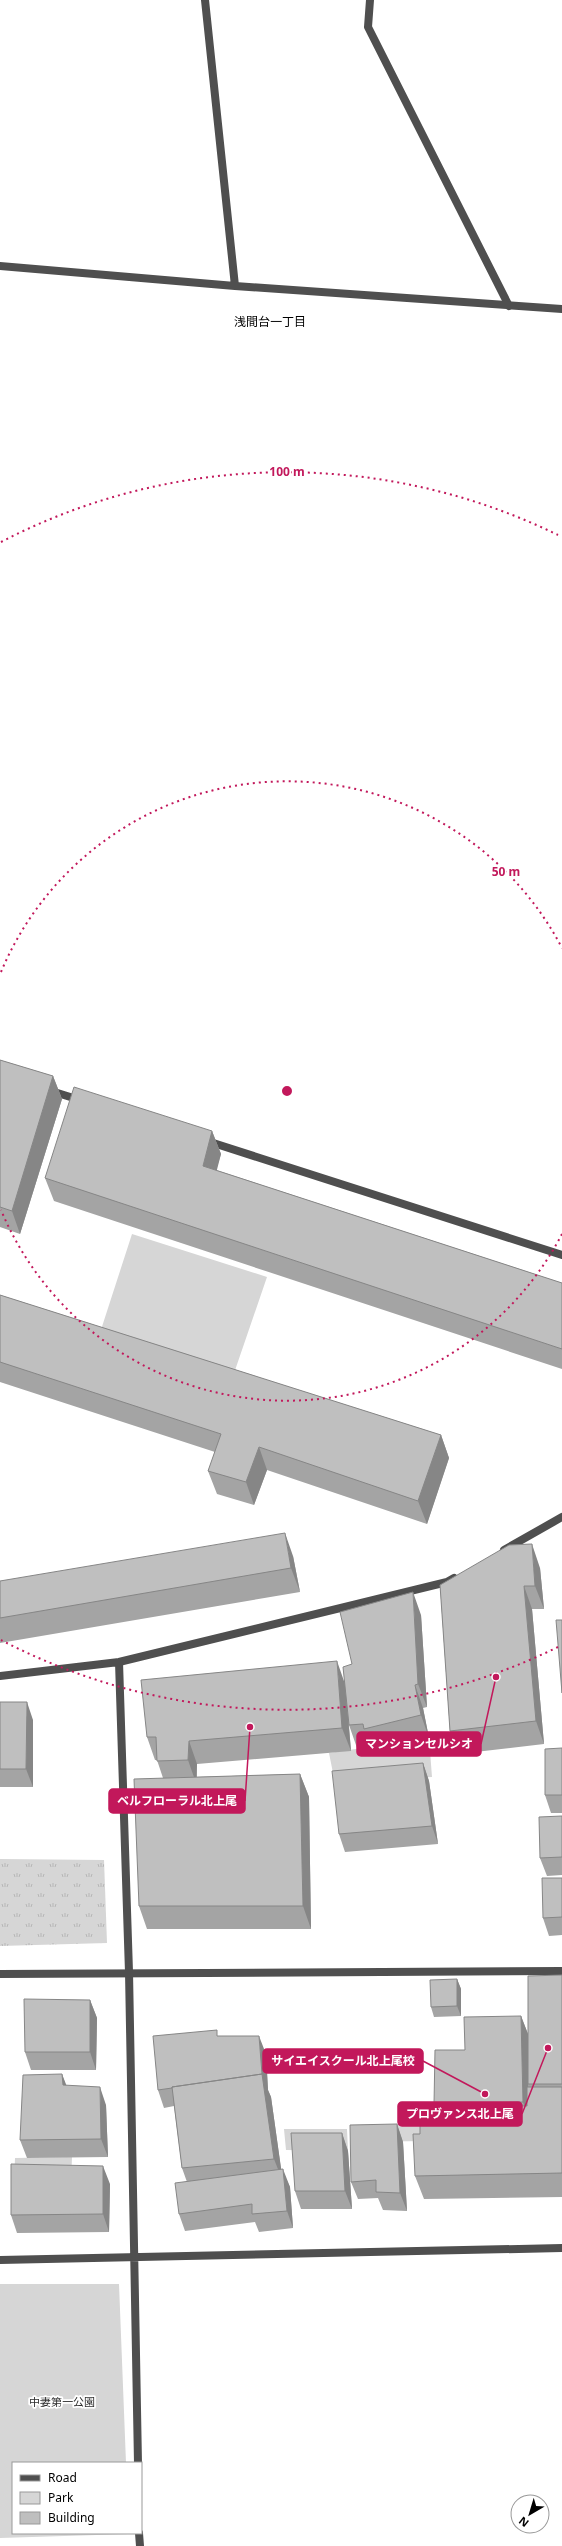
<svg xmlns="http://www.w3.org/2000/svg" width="562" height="2546" font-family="'Noto Sans','Noto Sans JP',sans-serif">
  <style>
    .grass { fill: url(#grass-tufts) }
    .green { fill: #d6d6d6 }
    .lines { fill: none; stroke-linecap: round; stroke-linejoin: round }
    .service { stroke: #4f4f4f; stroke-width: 8 }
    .minor { stroke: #4f4f4f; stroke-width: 8 }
    .tertiary { stroke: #4f4f4f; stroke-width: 8 }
    .wall { fill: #a4a4a4 }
    .shaded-wall { fill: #868686 }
    .building { fill: #bfbfbf; stroke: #868686 }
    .ring { fill: none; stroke: #c2185b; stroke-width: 2; stroke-dasharray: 2 4 }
    .labels { text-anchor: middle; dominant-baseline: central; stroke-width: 3.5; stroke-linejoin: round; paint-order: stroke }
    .park-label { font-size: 11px; fill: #2d2d2d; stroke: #fff }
    .neighbourhood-label { font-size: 12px; fill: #000; stroke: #fff }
    .centre { fill: #c2185b; stroke: #fff; stroke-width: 2 }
    .ring-label { font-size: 12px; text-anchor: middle; font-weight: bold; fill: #c2185b; stroke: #fff; stroke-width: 3.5; stroke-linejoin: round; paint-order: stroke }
    .leader { fill: none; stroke: #c2185b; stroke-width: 1.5 }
    .callout-dot { fill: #c2185b; stroke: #fff; stroke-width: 1.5 }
    .callout { fill: #c2185b; stroke: #c2185b; stroke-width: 1.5 }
    .callout-label { font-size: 12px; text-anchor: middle; font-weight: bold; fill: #fff }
  </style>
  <defs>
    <pattern id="grass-tufts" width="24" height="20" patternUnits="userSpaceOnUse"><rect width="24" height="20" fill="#d6d6d6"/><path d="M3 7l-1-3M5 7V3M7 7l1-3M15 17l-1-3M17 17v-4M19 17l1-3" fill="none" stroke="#b6b6b6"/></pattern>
  </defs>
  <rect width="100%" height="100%" fill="#fff"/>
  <path class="grass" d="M 0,1859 L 104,1860 L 107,1943 L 0,1946 Z"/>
  <path class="green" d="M 132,1234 L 267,1277 L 231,1382 L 98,1339 Z
    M 429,1738 L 432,1777 L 335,1783 L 329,1753 Z
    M 423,2123 L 426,2141 L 356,2142 L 355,2127 Z
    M 284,2129 L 347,2129 L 348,2151 L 286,2150 Z
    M 72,2157 L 71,2183 L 14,2182 L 15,2158 Z
    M 0,2284 L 119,2284 L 126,2463 L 13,2463 L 13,2533 L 129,2534 L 0,2538 Z"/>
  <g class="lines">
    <path class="service" d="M 370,0 L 368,27 L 509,306
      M 51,1091 L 80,1100
      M 207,1141 L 562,1255"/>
    <path class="minor" d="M 205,0 L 235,286
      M 0,266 L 235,286 L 562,309
      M 504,1550 L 562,1517
      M 119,1662 L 129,1972 L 138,2463
      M 0,1676 L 119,1662 L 447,1582 L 454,1578
      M 0,2260 L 562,2248
      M 139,2533 L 140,2546"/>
    <path class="tertiary" d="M 0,1974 L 562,1971"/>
  </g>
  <path class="wall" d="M 0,1060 L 53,1076 L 62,1099 L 20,1234 L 0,1227 Z
    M 212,1131 L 221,1154 L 216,1170 L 562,1283 L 562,1369 L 54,1201 L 45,1178 Z
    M 0,1295 L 441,1435 L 449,1458 L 427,1524 L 267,1470 L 254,1505 L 217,1494 L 208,1471 L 215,1452 L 0,1382 Z
    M 293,1556 L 300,1592 L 0,1643 L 0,1581 Z
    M 540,1568 L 544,1609 L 532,1609 L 544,1744 L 458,1754 L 450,1731 L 440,1585 Z
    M 421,1615 L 427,1707 L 423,1708 L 429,1738 L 372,1752 L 370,1747 L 357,1748 L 349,1725 L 348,1713 L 351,1751 L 197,1764 L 197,1777 L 300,1774 L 309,1797 L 311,1929 L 147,1929 L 139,1906 L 163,1778 L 157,1760 L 155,1760 L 147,1737 L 344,1682 L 352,1664 Z
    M 0,1702 L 33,1720 L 33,1787 L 0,1787 Z
    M 562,1748 L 562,1813 L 551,1813 L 545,1795 Z
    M 423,1763 L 429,1781 L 438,1844 L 345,1852 L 339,1834 Z
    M 562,1816 L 562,1875 L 547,1876 L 540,1858 Z
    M 562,1878 L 562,1935 L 549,1936 L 543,1918 Z
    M 562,1975 L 562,2197 L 424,2199 L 415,2176 L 420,2134 L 435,2105 L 434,2104 L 465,2050 L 521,2016 L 528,2034 Z
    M 457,1979 L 461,1989 L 461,2016 L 434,2017 L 431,2007 Z
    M 90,2000 L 97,2018 L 96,2070 L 31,2070 L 25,2052 Z
    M 219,2036 L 266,2054 L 268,2090 L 271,2097 L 281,2169 L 290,2187 L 293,2228 L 259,2232 L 255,2222 L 185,2231 L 179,2214 L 187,2182 L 182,2168 L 174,2106 L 164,2108 L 158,2090 Z
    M 62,2074 L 66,2086 L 106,2105 L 108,2157 L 27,2158 L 20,2140 Z
    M 397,2124 L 403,2142 L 407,2211 L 383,2210 L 378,2198 L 358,2199 L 351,2182 Z
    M 342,2133 L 348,2151 L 352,2209 L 301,2209 L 295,2191 Z
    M 110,2184 L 109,2232 L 17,2233 L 11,2215 Z"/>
  <path class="shaded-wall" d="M 53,1076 L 62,1099 L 20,1234 L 12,1211 Z
    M 212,1131 L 221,1154 L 212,1189 L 203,1166 Z
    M 441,1435 L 449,1458 L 427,1524 L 418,1501 Z
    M 259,1447 L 267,1470 L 254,1505 L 246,1482 Z
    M 285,1533 L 293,1556 L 300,1592 L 291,1568 Z
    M 532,1544 L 540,1568 L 544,1609 L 535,1586 Z
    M 524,1586 L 532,1609 L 544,1744 L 536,1721 Z
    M 413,1592 L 421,1615 L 427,1707 L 418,1684 Z
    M 337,1661 L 345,1684 L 351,1751 L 342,1728 Z
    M 415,1685 L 423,1708 L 429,1738 L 421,1715 Z
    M 27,1702 L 33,1720 L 33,1787 L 26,1769 Z
    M 189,1741 L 197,1764 L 196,1783 L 188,1760 Z
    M 423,1763 L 429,1781 L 438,1844 L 432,1826 Z
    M 300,1774 L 309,1797 L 311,1929 L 303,1906 Z
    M 457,1979 L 461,1989 L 461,2016 L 457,2006 Z
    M 90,2000 L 97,2018 L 96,2070 L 90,2052 Z
    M 521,2016 L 528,2034 L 528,2084 L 529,2120 L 523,2102 Z
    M 259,2036 L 266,2054 L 268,2090 L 271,2097 L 283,2182 L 274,2159 L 262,2075 Z
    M 62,2074 L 69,2092 L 63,2085 Z
    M 100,2087 L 106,2105 L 108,2157 L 101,2139 Z
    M 397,2124 L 403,2142 L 407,2211 L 400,2193 Z
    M 342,2133 L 348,2151 L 352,2209 L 345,2191 Z
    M 103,2166 L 110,2184 L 109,2232 L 103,2214 Z
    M 283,2169 L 290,2187 L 293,2228 L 287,2211 Z"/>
  <path class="building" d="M 0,1060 L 53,1076 L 12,1211 L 0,1207 Z
    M 74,1087 L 212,1131 L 203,1166 L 562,1283 L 562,1349 L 45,1178 Z
    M 0,1295 L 441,1435 L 418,1501 L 259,1447 L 246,1482 L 208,1471 L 221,1434 L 0,1362 Z
    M 285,1533 L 291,1568 L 0,1618 L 0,1581 Z
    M 532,1544 L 535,1586 L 524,1586 L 536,1721 L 450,1731 L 440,1585 L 509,1545 Z
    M 413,1592 L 418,1684 L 415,1685 L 421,1715 L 364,1729 L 363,1724 L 349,1725 L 343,1667 L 352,1664 L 340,1612 Z
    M 556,1620 L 562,1620 L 562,1693 Z
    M 337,1661 L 342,1728 L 189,1741 L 188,1760 L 157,1761 L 156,1737 L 147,1737 L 141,1680 Z
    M 0,1702 L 27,1702 L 26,1769 L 0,1769 Z
    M 562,1748 L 562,1795 L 545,1795 L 545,1749 Z
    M 423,1763 L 432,1826 L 339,1834 L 332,1771 Z
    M 300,1774 L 303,1906 L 139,1906 L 134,1779 Z
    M 562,1816 L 562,1857 L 540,1858 L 539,1817 Z
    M 542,1878 L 562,1878 L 562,1917 L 543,1918 Z
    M 562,1975 L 562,2084 L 528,2084 L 528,1976 Z
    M 457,1979 L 457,2006 L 431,2007 L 430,1980 Z
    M 24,1999 L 90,2000 L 90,2052 L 25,2052 Z
    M 521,2016 L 523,2102 L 434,2104 L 435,2050 L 465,2050 L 464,2017 Z
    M 217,2030 L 217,2036 L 259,2036 L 262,2074 L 172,2087 L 172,2088 L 158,2090 L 153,2036 Z
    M 62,2074 L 63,2085 L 100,2087 L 101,2139 L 20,2140 L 23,2075 Z
    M 262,2074 L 274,2159 L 182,2168 L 172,2087 Z
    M 527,2087 L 562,2087 L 562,2173 L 415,2176 L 413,2134 L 420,2134 L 420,2105 L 527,2106 Z
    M 397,2124 L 400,2193 L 376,2192 L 376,2180 L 351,2182 L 350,2125 Z
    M 291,2133 L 342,2133 L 345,2191 L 295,2191 Z
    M 11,2164 L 103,2166 L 103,2214 L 11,2215 Z
    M 283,2169 L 287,2211 L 252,2214 L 252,2204 L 179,2214 L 175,2183 Z"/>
  <g class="ring">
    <path d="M562 1234A310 310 0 0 1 1 1210M1 972A310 310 0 0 1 562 948"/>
    <path d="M558 1647A619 619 0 0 1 1 1640M1 542A619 619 0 0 1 558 535"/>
  </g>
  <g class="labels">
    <g class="park-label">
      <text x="62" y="2401">中妻第一公園</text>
    </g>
    <g class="neighbourhood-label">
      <text x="270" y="321">浅間台一丁目</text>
    </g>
  </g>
  <circle cx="287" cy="1091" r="6" class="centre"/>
  <g class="ring-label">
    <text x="287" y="476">100 m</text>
    <text x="506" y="876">50 m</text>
  </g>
  <path class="leader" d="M496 1677L481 1744M250 1727L245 1801M485 2094L423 2061M548 2048L522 2114"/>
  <g class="callout-dot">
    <circle cx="496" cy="1677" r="4"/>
    <circle cx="250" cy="1727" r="4"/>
    <circle cx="485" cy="2094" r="4"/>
    <circle cx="548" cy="2048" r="4"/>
  </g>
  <g class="callout">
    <rect x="357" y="1732" width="124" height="24" rx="4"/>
    <rect x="109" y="1789" width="136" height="24" rx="4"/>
    <rect x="263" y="2049" width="160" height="24" rx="4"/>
    <rect x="398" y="2102" width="124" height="24" rx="4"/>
  </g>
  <g class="callout-label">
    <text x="419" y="1748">マンションセルシオ</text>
    <text x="177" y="1805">ベルフローラル北上尾</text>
    <text x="343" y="2065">サイエイスクール北上尾校</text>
    <text x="460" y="2118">プロヴァンス北上尾</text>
  </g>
  <rect x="12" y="2462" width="130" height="72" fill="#ffffff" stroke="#999999"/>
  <rect x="20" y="2475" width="20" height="6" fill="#4f4f4f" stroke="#999999"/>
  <text x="48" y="2482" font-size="12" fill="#000000">Road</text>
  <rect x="20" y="2492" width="20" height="12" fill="#d6d6d6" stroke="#999999"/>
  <text x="48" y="2502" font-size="12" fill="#000000">Park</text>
  <rect x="20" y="2512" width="20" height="12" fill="#bfbfbf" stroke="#999999"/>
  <text x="48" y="2522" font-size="12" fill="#000000">Building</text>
  <g transform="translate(530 2514) rotate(218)"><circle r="19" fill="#ffffff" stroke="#999999"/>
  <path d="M0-3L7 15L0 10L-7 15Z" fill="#000000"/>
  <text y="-6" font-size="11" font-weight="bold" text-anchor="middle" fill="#000000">N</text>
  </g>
</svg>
